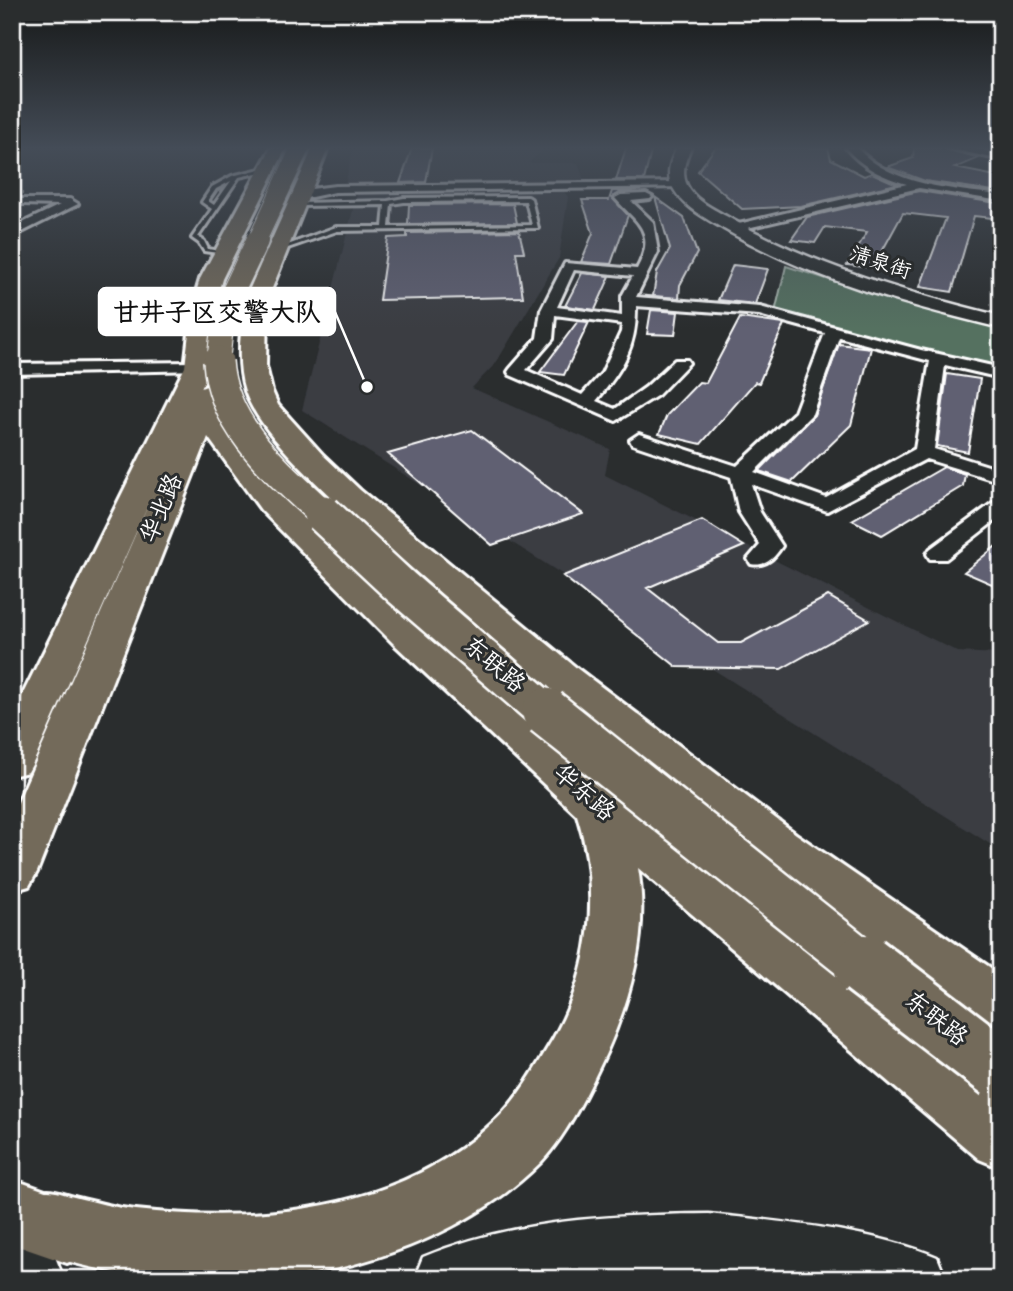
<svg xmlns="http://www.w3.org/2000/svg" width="1013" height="1291" font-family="'Indie Flower','LXGW WenKai TC',sans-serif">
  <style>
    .built { fill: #3a3c42 }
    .green { fill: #557160; stroke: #aab8b0; stroke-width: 2 }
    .building { fill: #616072; stroke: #fff; stroke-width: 2 }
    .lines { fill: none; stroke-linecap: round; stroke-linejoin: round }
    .lane-casing { stroke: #fff; stroke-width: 6 }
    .street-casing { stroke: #fff; stroke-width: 6 }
    .secondary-casing { stroke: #fff; stroke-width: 5 }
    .primary-casing { stroke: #fff; stroke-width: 6 }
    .highway-casing { stroke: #fff; stroke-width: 6 }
    .lane { fill: #2a2d2e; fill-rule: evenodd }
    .street { fill: #2a2d2e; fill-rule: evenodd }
    .secondary { fill: #2a2d2e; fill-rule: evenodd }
    .primary { fill: #736a5a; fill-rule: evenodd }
    .highway { fill: #736a5a; fill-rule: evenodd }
    .highway-bridge-far5-casing { stroke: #fff; stroke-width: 20; stroke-linecap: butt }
    .highway-bridge-far4-casing { stroke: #fff; stroke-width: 24; stroke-linecap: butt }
    .highway-bridge-far3-casing { stroke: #fff; stroke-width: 32; stroke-linecap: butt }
    .highway-bridge-far2-casing { stroke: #fff; stroke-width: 42; stroke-linecap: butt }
    .highway-bridge-far1-casing { stroke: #fff; stroke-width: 52; stroke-linecap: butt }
    .highway-bridge-casing { stroke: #fff; stroke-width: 66; stroke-linecap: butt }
    .highway-bridge-far5 { stroke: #736a5a; stroke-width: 18 }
    .highway-bridge-far4 { stroke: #736a5a; stroke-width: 22 }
    .highway-bridge-far3 { stroke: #736a5a; stroke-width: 29 }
    .highway-bridge-far2 { stroke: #736a5a; stroke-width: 37 }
    .highway-bridge-far1 { stroke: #736a5a; stroke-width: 47 }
    .highway-bridge { stroke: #736a5a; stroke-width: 60 }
    .labels { text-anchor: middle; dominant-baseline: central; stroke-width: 6; stroke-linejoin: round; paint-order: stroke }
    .far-street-label { font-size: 21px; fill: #fff; stroke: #2a2d2e }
    .street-label { font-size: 24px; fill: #fff; stroke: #2a2d2e }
    .leader { fill: none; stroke: #fff; stroke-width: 2.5 }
    .callout-dot { fill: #fff; stroke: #2a2d2e; stroke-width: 2.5 }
    .callout { fill: #fff; stroke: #fff; stroke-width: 2.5 }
    .callout-label { font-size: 26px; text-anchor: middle; font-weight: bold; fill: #111 }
  </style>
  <rect width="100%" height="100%" fill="#2a2d2e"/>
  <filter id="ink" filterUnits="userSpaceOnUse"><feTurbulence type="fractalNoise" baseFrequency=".0143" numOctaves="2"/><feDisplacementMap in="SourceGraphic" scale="14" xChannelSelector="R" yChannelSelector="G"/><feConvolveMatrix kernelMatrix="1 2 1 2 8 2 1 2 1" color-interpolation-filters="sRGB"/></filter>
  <g filter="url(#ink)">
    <path class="built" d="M 353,148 L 546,148 L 528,163 L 578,163 L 584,180 L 345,185 Z
      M 561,187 L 568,197 L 559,258 L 496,363 L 472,388 L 610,449 L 605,475 L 958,652 L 1001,654 L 1001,851 L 302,410 L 357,194 Z"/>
    <path class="green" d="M 786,266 L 902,303 L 1001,327 L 1001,369 L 905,348 L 775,312 Z"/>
    <path class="building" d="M 412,148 L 432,148 L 426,182 L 400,183 Z
      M 626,148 L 652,148 L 644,180 L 616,180 Z
      M 715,148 L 828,148 L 831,159 L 864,176 L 872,173 L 897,184 L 801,206 L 742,209 L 698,171 Z
      M 914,148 L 946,148 L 979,158 L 955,168 L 1001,177 L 1000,192 L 925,181 L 887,167 L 913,158 Z
      M 641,190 L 621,192 L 612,198 L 628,215 L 611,264 L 581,262 L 593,233 L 582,200 L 609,200 L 612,191 Z
      M 919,191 L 997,203 L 992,218 L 974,216 L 952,292 L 920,287 L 946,218 L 903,213 L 873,268 L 847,265 L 867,232 L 825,227 L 815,243 L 791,240 L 807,217 Z
      M 655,197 L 684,218 L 697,253 L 680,285 L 679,298 L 653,296 L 657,272 L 670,249 Z
      M 513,204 L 517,223 L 408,224 L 409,205 Z
      M 519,231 L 524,252 L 516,252 L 523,297 L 379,300 L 388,238 L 407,237 L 407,233 Z
      M 733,265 L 768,269 L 755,304 L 718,300 Z
      M 582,273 L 610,276 L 595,310 L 565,306 Z
      M 651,310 L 678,312 L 675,335 L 647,334 Z
      M 740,318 L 784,324 L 759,383 L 755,382 L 701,444 L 659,434 L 667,415 L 699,382 L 706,383 Z
      M 578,321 L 589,322 L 564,375 L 540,372 Z
      M 839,344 L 871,348 L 851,425 L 792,482 L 759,471 L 814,415 Z
      M 947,374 L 980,379 L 968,452 L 937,446 Z
      M 472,430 L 583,514 L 492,545 L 388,454 Z
      M 944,467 L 965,474 L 963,486 L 882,535 L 852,520 Z
      M 702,520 L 744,546 L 647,588 L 718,643 L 741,643 L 828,596 L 869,620 L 781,669 L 677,667 L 563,576 Z
      M 1001,542 L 1001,588 L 964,572 Z"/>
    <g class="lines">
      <g class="lane-casing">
        <path id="lane" d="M 268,167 L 270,170 L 239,177 L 198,237 L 204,241 L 208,249 L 225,252 L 225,254 L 204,251 L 199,243 L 192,238 L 212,209 L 202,202 L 212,187 L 232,176 ZM 231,181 L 214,205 L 208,201 L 216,189 Z
          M 528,197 L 531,199 L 538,228 L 337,231 L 282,250 L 277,249 L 336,227 L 383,227 L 385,205 L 296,206 L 298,203 L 388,201 L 404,198 ZM 526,201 L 532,225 L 389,227 L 391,204 L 404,202 Z"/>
      </g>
      <g class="street-casing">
        <path id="street" d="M 846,148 L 857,148 C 892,186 953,189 1001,195 L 1001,201 L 919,188 L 730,232 L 730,226 L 907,184 C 883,177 863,168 846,148 Z
          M 948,148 L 971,148 L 1001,154 L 1001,160 Z
          M 680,182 L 684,183 L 684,187 L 335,192 L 302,199 L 296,196 L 311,189 L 335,186 Z
          M 646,194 L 652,197 L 650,199 L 631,201 L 653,222 L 658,252 L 636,297 L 760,307 L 921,350 L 1001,368 L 1001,378 L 945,365 L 934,449 L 1001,470 L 1001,482 L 926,459 L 827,511 L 751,484 L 760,512 L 782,546 C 774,558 766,567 751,564 L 748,559 L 760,545 L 739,512 L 731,477 L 632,444 L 630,440 L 639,434 L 737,466 L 795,412 L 825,333 L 759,315 L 636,306 C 637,347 622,370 596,401 L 615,409 L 646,387 L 675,360 L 687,360 L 689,363 L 658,395 L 616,421 L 510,375 L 508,372 L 510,369 L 537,338 L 541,310 L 565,263 L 637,269 C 657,231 638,224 615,198 L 621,195 ZM 574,270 L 633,276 L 622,296 L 622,316 L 557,307 ZM 555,315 L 622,324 L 621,332 L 602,373 L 582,395 L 526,370 L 553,339 ZM 839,337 L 930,361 L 915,449 L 826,498 L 754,472 L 812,414 Z
          M 18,199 L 70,199 L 78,204 L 12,237 L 12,228 L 60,205 L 22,204 L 18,203 Z
          M 198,362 L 206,367 L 204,370 L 12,374 L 12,364 Z
          M 1001,500 L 1001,516 L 946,559 L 930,559 L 927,554 L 930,549 L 994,502 Z"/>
      </g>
      <g class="secondary-casing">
        <path id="secondary" d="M 677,148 L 691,148 C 685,160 681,173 687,185 C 695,202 718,211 733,220 C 817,267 908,293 1001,316 L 1001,328 C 905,305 810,279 724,229 C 705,218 681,206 671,184 C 666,172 671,159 677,148 Z
          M 709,1214 C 781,1222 869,1229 937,1257 L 946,1279 L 747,1279 L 709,1274 L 621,1275 L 591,1279 L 414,1279 L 423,1257 C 515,1219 611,1215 709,1214 Z
          M 12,1240 L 55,1257 L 64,1279 L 12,1279 Z"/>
      </g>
      <g class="primary-casing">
        <path id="primary" d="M 12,1179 L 90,1207 L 100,1230 L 90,1253 L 67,1263 L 12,1244 Z"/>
      </g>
      <g class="highway-casing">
        <path id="highway" d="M 271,148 L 286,148 L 222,279 L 214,307 L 211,367 L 201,388 L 212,384 L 221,386 L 225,392 L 219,409 L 241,445 L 283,496 L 419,627 L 613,795 L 1001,1099 L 1001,1168 L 979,1159 L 638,868 C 649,931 632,995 606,1053 C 589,1089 569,1132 541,1162 C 475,1228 381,1264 290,1277 C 264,1281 237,1279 210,1279 C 146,1279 84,1271 24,1246 L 14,1223 L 24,1200 C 31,1197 41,1191 48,1191 C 56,1191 66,1195 74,1197 C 95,1202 115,1208 136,1210 C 263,1224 402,1211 498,1118 C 518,1098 533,1073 547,1049 C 591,979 602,893 577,815 L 393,643 L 261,510 L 208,437 L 37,872 L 29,886 L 12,891 L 12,816 L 154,492 L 34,761 L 28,772 L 12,776 L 12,716 L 185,367 L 192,307 L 200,279 Z
          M 313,148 L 328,148 L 267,301 L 266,366 L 272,391 L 278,405 L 323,455 L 360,490 L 579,670 L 796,834 L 1001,975 L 1001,1030 L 981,1023 L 908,970 L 691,803 L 550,688 L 337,503 C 309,476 257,428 245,391 C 239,372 239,352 241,332 L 233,326 Z"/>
      </g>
      <use href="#lane" class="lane"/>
      <use href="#street" class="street"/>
      <use href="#secondary" class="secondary"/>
      <use href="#primary" class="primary"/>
      <use href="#highway" class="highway"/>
      <g class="highway-bridge-far5-casing">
        <path id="highway-bridge-far5" d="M 256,243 L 300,148"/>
      </g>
      <g class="highway-bridge-far4-casing">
        <path id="highway-bridge-far4" d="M 218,362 L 224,311 L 257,241"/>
      </g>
      <g class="highway-bridge-far3-casing">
        <path id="highway-bridge-far3" d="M 218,361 C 222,427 279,473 325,516"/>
      </g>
      <g class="highway-bridge-far2-casing">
        <path id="highway-bridge-far2" d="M 323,514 L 401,587 L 548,714"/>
      </g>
      <g class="highway-bridge-far1-casing">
        <path id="highway-bridge-far1" d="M 546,712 L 866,967"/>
      </g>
      <g class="highway-bridge-casing">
        <path id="highway-bridge" d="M 864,965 L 1001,1070"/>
      </g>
      <use href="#highway-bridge-far5" class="highway-bridge-far5"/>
      <use href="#highway-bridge-far4" class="highway-bridge-far4"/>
      <use href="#highway-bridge-far3" class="highway-bridge-far3"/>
      <use href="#highway-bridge-far2" class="highway-bridge-far2"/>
      <use href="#highway-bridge-far1" class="highway-bridge-far1"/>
      <use href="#highway-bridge" class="highway-bridge"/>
    </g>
  </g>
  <linearGradient id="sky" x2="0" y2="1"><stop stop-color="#171919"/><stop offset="0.45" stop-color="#444c57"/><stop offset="1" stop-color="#444c57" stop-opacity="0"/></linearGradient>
  <rect width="1013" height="329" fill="url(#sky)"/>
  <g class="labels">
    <g class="far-street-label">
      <text transform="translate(880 264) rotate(18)">清泉街</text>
    </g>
    <g class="street-label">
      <text transform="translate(163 509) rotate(-67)">华北路</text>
      <text transform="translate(493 666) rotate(40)">东联路</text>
      <text transform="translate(583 794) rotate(41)">华东路</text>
      <text transform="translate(935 1020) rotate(38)">东联路</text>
    </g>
  </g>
  <path class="leader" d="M367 387L335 312"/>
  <circle class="callout-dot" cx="367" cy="387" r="7"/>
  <rect class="callout" x="99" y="288" width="236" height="47" rx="7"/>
  <g class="callout-label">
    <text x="217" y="321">甘井子区交警大队</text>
  </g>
  <rect width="1013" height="1291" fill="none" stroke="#2a2d2e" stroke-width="42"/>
  <rect x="21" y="21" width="971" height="1249" fill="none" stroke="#fff" stroke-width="2.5" filter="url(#ink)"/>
</svg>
